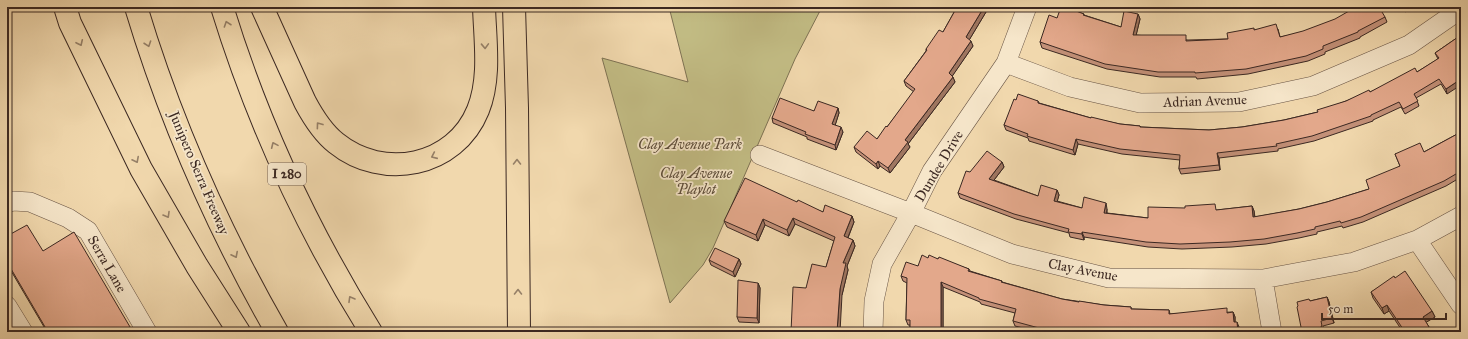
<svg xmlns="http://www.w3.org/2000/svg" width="1468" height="339" font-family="'IM FELL Great Primer',serif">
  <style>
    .green { fill: #c2bc84; stroke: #7e7253 }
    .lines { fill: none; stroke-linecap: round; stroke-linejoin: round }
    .minor-casing { stroke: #685445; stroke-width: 20 }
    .motorway-casing { stroke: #3b2822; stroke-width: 24 }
    .minor { stroke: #f6e6ca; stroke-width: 19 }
    .motorway { stroke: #f1d8ad; stroke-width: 22 }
    .wall { fill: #c39078; stroke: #3b2822 }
    .shaded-wall { fill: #9f7661; stroke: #3b2822 }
    .building { fill: #e3a88b; stroke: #3b2822 }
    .oneway { stroke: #968068 }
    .labels { text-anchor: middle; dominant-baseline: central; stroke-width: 3.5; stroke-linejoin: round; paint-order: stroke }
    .shield { fill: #f6e6ca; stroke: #736154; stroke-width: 1 }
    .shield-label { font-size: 13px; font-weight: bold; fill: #3b2822 }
    .street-label { font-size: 14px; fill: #3b2822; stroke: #f6e6ca }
    .park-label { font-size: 14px; font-style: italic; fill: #5d4d3a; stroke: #f6e6ca }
  </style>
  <rect width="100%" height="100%" fill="#f1d8ad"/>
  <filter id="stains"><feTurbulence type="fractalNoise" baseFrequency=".005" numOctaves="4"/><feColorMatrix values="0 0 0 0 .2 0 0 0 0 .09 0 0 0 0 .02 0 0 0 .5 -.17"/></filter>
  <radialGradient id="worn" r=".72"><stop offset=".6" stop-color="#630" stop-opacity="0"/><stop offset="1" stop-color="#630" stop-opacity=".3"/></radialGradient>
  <path class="green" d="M 669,7 L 822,7 L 795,59 L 713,248 L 703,265 L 670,303 L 602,58 L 688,82 Z"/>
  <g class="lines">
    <g class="minor-casing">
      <path id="minor" d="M 1006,63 L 1070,87 L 1140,103 L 1239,102 L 1313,86 L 1409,45 L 1461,9
        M 760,155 L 911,213 L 1012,254 L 1109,278 L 1263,279 L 1354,262 L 1417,240 L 1461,216
        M 7,203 L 13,201 L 30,202 L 68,218 L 88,231 L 147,332
        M 1417,240 L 1461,305
        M 1263,279 L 1272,332
        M 7,306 L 23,332
        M 873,332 L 874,301 L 882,264 L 911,213 L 932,171 L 1006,63 L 1027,7"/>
    </g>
    <g class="motorway-casing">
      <path id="motorway" d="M 65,7 L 70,23 L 141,169 L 197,266 L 239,332
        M 136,7 C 170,120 218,229 277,332
        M 222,7 C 257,121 308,231 371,332
        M 262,7 L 305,102 C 313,117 322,132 336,143 C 383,181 455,167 478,110 C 491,78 485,40 484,7
        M 514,7 L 517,108 L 519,332"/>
    </g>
    <use href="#minor" class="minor"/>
    <use href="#motorway" class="motorway"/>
  </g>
  <path class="wall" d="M 957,7 L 989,7 L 969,40 L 973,46 L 952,76 L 955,82 L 908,144 L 910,147 L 890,173 L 880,166 L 878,169 L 856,152 L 854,147 L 877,139 L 887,127 L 914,92 L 906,86 L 904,81 L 926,51 L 926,49 L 943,32 Z
    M 1077,8 L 1078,12 L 1084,14 L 1084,15 L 1121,27 L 1138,14 L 1140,19 L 1136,35 L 1188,40 L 1228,39 L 1254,30 L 1278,29 L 1280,37 L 1385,17 L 1387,22 L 1360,37 L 1360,38 L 1325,52 L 1325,54 L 1308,61 L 1248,74 L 1197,79 L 1196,77 L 1160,77 L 1107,69 L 1042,48 L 1040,42 L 1057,18 Z
    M 1461,35 L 1447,94 L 1441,84 L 1416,98 L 1419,106 L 1405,114 L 1401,107 L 1373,120 L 1373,121 L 1314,141 L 1278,149 L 1278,151 L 1219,158 L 1220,170 L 1181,174 L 1179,169 L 1180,160 L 1122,154 L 1078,144 L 1075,155 L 1029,141 L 1028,138 L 1006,130 L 1004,125 L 1016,100 L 1038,101 L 1039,103 L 1091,118 L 1120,124 L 1140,126 L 1141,127 L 1209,130 L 1242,127 L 1284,120 L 1318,112 L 1346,101 L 1370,92 L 1417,72 L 1438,59 L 1435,53 Z
    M 838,108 L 839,113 L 835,125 L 843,132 L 836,150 L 807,139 L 807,137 L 773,123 L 772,118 L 814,111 Z
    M 1461,132 L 1461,177 L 1446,186 L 1363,222 L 1343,228 L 1342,226 L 1317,232 L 1317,234 L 1299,238 L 1266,244 L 1232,247 L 1182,249 L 1148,247 L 1084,237 L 1084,240 L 1070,237 L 1069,233 L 1016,219 L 960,198 L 958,193 L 970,172 L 1002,162 L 1004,167 L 994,180 L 1038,196 L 1057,190 L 1059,195 L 1057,201 L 1082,208 L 1107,209 L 1107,213 L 1148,218 L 1252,206 L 1254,211 L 1255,217 L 1299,209 L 1327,202 L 1369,189 L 1400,166 L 1395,154 L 1424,152 Z
    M 797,202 L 823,212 L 852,216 L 854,222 L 848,238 L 853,240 L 855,246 L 847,266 L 848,270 L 842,295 L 806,288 L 826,267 L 834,241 L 795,224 L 789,236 L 765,225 L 758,241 L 727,227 L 724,221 Z
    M 7,236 L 43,251 L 133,332 L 47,332 L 7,264 Z
    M 928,258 L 938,259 L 969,269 L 970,271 L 1002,281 L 1002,282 L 1062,299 L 1104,305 L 1131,307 L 1131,309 L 1169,310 L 1170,314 L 1233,312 L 1235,317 L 1235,322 L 1239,327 L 1239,332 L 1039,332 L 1015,326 L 1013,321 L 1015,313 L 981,304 L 980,302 L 943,287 L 943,332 L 911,332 L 910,330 L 910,325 L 908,325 L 906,320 L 907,283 L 903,281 L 901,276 L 918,266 Z
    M 739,259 L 741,264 L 735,277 L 711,265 L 709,260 Z
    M 1395,278 L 1432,311 L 1435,317 L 1426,322 L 1432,332 L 1403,332 L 1389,311 L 1384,314 L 1373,298 L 1371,292 Z
    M 758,283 L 760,288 L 759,323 L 739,322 L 737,317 Z
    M 1327,297 L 1329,302 L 1334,323 L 1323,326 L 1324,331 L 1323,331 L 1310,301 Z"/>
  <path class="shaded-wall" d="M 984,7 L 989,7 L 968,42 L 966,37 Z
    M 1404,7 L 1412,7 L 1405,12 Z
    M 1138,14 L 1140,19 L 1135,40 L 1133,35 Z
    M 971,41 L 973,46 L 951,78 L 949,73 Z
    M 953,77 L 955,82 L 908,144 L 910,147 L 890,173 L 888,168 L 905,140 Z
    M 1461,79 L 1461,85 L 1447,94 L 1446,89 Z
    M 838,108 L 839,113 L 834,129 L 832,124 Z
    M 841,127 L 843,132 L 836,150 L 835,145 Z
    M 1076,139 L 1078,144 L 1075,155 L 1073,150 Z
    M 1217,153 L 1219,158 L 1220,170 L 1219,165 Z
    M 878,161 L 880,166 L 878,169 L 876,164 Z
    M 1002,162 L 1004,167 L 991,184 L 989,179 Z
    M 1057,190 L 1059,195 L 1056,206 L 1054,201 Z
    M 1106,203 L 1107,209 L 1106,218 L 1104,213 Z
    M 1252,206 L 1254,211 L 1255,222 L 1253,217 Z
    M 852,216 L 854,222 L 846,242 L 844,236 Z
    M 793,218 L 795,224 L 789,236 L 787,230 Z
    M 763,219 L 765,225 L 758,241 L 756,235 Z
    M 1082,232 L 1084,237 L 1084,240 L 1082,234 Z
    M 853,240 L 855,246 L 847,266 L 848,270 L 842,295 L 840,332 L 837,332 L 840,289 L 843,263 Z
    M 739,259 L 741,264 L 735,277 L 733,272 Z
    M 941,282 L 943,287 L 943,332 L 941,332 Z
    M 758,283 L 760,288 L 759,323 L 757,318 Z
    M 1327,297 L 1329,302 L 1334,323 L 1332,318 Z
    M 1387,305 L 1389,311 L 1384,314 L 1382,308 Z
    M 1432,311 L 1435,317 L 1425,323 L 1423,317 Z
    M 1233,312 L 1235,317 L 1235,327 L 1234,322 Z
    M 1237,322 L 1239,327 L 1239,332 L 1238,332 Z"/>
  <path class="building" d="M 957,7 L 984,7 L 966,37 L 971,41 L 949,73 L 953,77 L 905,140 L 908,142 L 888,168 L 878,161 L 876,164 L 854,147 L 867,131 L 877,139 L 886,126 L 887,127 L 915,89 L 904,81 L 927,50 L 926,49 L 939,30 L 943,32 Z
    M 1061,7 L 1072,7 L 1077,8 L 1076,11 L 1084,14 L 1083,15 L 1121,27 L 1124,11 L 1138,14 L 1133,35 L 1186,35 L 1186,41 L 1228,39 L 1227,33 L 1254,28 L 1254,30 L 1276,24 L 1280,37 L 1303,31 L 1335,19 L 1356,7 L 1379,7 L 1385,17 L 1358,31 L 1358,32 L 1323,46 L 1323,49 L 1306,56 L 1246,69 L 1195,73 L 1195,72 L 1158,72 L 1105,64 L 1040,42 L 1049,15 L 1057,18 Z
    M 1461,35 L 1461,79 L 1446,89 L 1439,79 L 1414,94 L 1418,101 L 1403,109 L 1399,102 L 1371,115 L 1371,116 L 1312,136 L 1276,144 L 1277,146 L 1217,153 L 1219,165 L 1179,169 L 1180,155 L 1120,149 L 1076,139 L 1073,150 L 1027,136 L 1028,134 L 1004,125 L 1014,99 L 1016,100 L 1018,94 L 1038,101 L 1038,103 L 1091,118 L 1091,117 L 1120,124 L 1140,126 L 1140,127 L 1209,130 L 1242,127 L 1284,120 L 1318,112 L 1317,110 L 1346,101 L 1369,90 L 1370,92 L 1415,68 L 1417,72 L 1439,58 L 1435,53 Z
    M 780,98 L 814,111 L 818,101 L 838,108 L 832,124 L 841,127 L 835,145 L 805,134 L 806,132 L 772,118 Z
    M 1461,132 L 1461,171 L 1444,181 L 1361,217 L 1341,223 L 1340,221 L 1315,227 L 1315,229 L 1297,233 L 1264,239 L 1230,242 L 1180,244 L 1146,242 L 1082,232 L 1082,234 L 1068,232 L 1069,229 L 1014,214 L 958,193 L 966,171 L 970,172 L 987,151 L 1002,162 L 989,179 L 1038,196 L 1041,185 L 1057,190 L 1054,201 L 1082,208 L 1084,197 L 1106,203 L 1104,213 L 1148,218 L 1148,207 L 1185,208 L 1185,206 L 1215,204 L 1216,210 L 1252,206 L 1253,217 L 1299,209 L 1327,202 L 1369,189 L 1366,180 L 1400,166 L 1395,154 L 1420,143 L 1424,152 Z
    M 745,178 L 797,202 L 798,200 L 823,212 L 825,205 L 852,216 L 844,236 L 853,240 L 843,263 L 846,263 L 840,289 L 837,332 L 791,332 L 793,287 L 806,288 L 812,264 L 826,267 L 835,237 L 793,218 L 787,230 L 763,219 L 756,235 L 724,221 Z
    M 27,225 L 43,251 L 74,232 L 133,332 L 48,332 L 7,262 L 7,236 Z
    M 715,248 L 739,259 L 733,272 L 709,260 Z
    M 922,255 L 928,258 L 929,255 L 938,259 L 939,257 L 969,269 L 968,271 L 1002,281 L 1001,282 L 1062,299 L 1079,302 L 1079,301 L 1104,305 L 1131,307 L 1131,309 L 1169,310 L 1169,314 L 1227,308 L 1227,313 L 1233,312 L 1234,322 L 1237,322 L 1238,332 L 1183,332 L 1183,330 L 1160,329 L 1159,332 L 1057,332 L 1039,329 L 1039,328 L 1013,321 L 1016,309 L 979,299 L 979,298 L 941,282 L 941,330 L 910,330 L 910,320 L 906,320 L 907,278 L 901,276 L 906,262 L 918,266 Z
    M 1405,271 L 1432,311 L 1423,317 L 1432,332 L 1405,332 L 1387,305 L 1382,308 L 1371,292 L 1394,276 L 1395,278 Z
    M 738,280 L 758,283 L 757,318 L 737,317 Z
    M 1327,297 L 1332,318 L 1321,321 L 1322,326 L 1321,326 L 1323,332 L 1302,332 L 1297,307 L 1298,306 L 1297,302 L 1309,299 L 1310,301 Z"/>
  <defs><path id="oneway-chevron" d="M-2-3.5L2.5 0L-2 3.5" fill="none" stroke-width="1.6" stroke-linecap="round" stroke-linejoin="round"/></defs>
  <g class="oneway">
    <use href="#oneway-chevron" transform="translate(227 24) rotate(-109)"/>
    <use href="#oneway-chevron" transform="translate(80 43) rotate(65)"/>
    <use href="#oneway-chevron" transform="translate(148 44) rotate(71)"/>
    <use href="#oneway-chevron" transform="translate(485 46) rotate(88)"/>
    <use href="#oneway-chevron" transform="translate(319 125) rotate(-126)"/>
    <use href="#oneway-chevron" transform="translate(274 145) rotate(-114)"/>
    <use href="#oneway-chevron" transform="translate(434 156) rotate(156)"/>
    <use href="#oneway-chevron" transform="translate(136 160) rotate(63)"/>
    <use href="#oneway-chevron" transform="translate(517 162) rotate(-90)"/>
    <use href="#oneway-chevron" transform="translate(167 215) rotate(60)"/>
    <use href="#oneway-chevron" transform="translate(235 255) rotate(63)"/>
    <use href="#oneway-chevron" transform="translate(518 292) rotate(-90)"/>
    <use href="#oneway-chevron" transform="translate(351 299) rotate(-120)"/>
  </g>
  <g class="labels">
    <rect class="shield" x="268" y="163" width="38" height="22" rx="3"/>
    <g class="shield-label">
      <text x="287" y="174">I 280</text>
    </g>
    <g class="street-label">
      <text transform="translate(1205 101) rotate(-2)">Adrian Avenue</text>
      <text transform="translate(939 166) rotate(-59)">Dundee Drive</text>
      <text transform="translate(199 173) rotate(67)">Junipero Serra Freeway</text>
      <text transform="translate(107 264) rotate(60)">Serra Lane</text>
      <text transform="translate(1083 270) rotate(11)">Clay Avenue</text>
    </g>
    <g class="park-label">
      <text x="690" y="144">Clay Avenue Park</text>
      <text x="696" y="173">Clay Avenue<tspan x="696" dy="16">Playlot</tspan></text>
    </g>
  </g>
  <rect width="1468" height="339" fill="none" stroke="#f1d8ad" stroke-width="24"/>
  <rect x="8" y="8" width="1452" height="323" fill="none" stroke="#3b2822" stroke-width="2"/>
  <rect x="12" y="12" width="1444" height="315" fill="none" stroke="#3b2822"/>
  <path d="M1322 313v6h124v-6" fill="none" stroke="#3b2822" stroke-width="2"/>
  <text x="1328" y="313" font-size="12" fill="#3b2822" stroke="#f6e6ca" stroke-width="3" paint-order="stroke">50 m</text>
  <rect width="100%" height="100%" filter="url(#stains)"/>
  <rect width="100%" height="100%" fill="url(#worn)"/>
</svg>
